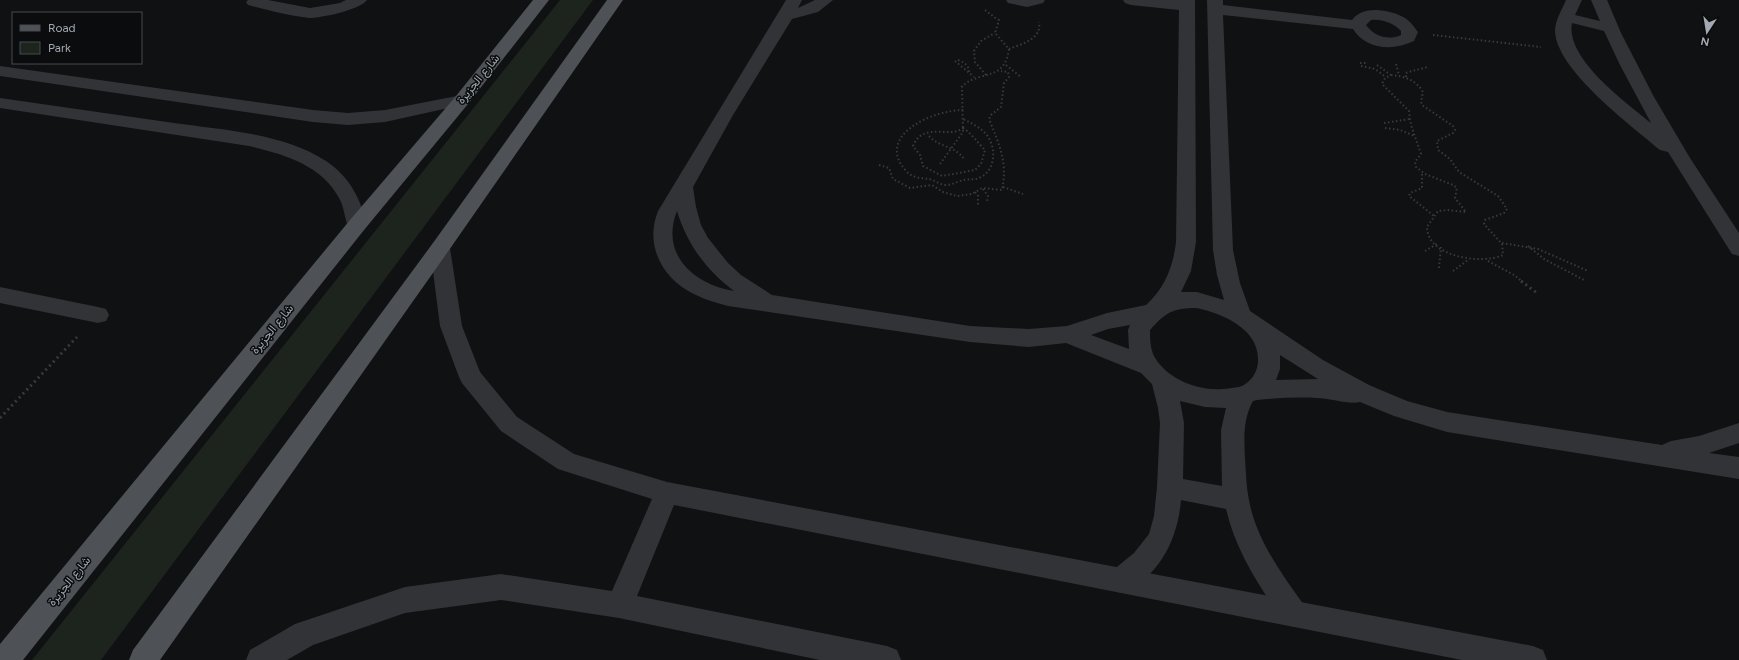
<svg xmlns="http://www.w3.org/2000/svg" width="1739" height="660" font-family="Figtree,Vazirmatn,sans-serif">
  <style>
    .green { fill: #1d241d }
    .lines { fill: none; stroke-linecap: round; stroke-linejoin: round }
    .path-far1 { stroke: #383a3d; stroke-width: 2; stroke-dasharray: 1.5 2.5; stroke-linecap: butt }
    .path { stroke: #383a3d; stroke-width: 3; stroke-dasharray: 2 3.5; stroke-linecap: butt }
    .minor { fill: #323336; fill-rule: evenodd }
    .tertiary { fill: #323336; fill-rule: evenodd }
    .primary { fill: #4e5155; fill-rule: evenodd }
    .labels { text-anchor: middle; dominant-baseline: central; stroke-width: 3; stroke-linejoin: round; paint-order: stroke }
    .street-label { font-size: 12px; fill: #a2a9b2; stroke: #0b0c0d }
  </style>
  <rect width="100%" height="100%" fill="#101112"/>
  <path class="green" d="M 560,0 L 593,0 L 101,660 L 32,660 Z"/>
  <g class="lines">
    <path class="path-far1" d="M 985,10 L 998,20
      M 1433,35 L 1541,47
      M 1009,49 C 1022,44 1042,39 1039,22
      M 958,60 C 965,63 969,65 969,73
      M 955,61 L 974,77
      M 1360,63 L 1368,63
      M 1396,64 L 1399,75
      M 1006,65 L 1021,77
      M 1377,65 L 1391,75
      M 1361,66 L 1375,69 L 1386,77
      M 986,75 L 975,62 L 974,51 L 981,41 L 995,33
      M 1391,75 C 1404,76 1416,80 1423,92 L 1421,102 L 1422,105 L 1453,126 L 1455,130 L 1453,133 L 1437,141 L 1438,150 L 1450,159 L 1459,172 L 1498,196 L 1507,209 L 1504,213 L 1485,220 L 1484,224 L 1502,244 L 1503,255 C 1482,265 1427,257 1427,227 L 1438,211 L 1447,210 L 1466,212 L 1455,198 L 1457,188 L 1453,185 L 1425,174 L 1416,167 L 1415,162 L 1421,154 L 1411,125 L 1409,111 L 1382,84 L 1385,78 Z
      M 1406,77 L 1406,73 L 1408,72 L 1428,67
      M 963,110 C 934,110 874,135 906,171 C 912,178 921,178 929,179 C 935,180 940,185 946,185 C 952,185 958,181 964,180 C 969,179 974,180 979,178 C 996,171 997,147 986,134 C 980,127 971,123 963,119
      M 1384,123 L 1410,119
      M 963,128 C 969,131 979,144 985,150 L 981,164 L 975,170 L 942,176 L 923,166 L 920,155 L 913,146 C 923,121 950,139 963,128 Z
      M 1385,128 L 1400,130 L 1415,136
      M 929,136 C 940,148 954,145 964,159
      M 940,164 L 963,132 L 962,86 C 983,69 1004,82 1009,49 L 995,33 L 1000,17
      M 879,165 L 889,168 L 893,179 L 910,188 L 932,185 L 943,192 L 957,196 L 972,194 L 982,188 L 1002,190 C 1008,162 999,144 989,119 L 991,115 L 1001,107 L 1004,83 L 1009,77 L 1008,72 L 1001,71
      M 1422,174 L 1422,188 L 1410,193 L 1409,196 L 1434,216
      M 1003,187 L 1023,194
      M 983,189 L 988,196 L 987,201
      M 975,192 L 978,196 L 978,205
      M 1502,243 L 1538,249 L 1588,271
      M 1528,246 L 1544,259 L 1584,280
      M 1425,251 L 1437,244
      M 1488,261 L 1514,275 L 1523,282
      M 1439,268 L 1441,247
      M 1453,271 L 1468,260"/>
    <path class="path" d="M 1521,281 L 1537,293
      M 0,418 L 77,337"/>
    <path class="minor" d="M 248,0 L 268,0 L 310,8 L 340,3 L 346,0 L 367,0 C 360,10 321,18 309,18 C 290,16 267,10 248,5 L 246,2 Z
      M 786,0 L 802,0 L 798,8 L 815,0 L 833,0 L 818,12 L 792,19 L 733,115 L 693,187 L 696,207 L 701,225 L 708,238 L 728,263 L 741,275 L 772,295 L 970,326 L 1029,329 L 1067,326 L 1107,313 L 1146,305 C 1165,288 1173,267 1176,242 L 1179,10 L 1131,5 L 1125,3 L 1123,0 L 1195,0 L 1196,242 L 1191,271 L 1181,292 L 1197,292 L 1224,300 L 1217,275 L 1213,250 L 1207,0 L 1223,0 L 1223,5 L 1352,20 C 1363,4 1392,10 1405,18 C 1411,22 1414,27 1418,32 L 1414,41 C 1393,51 1366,50 1353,29 L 1223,15 L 1233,250 L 1240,283 L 1250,311 L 1323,360 L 1369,385 L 1407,401 L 1447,412 L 1662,445 L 1671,441 L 1699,436 L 1739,423 L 1739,443 L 1709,453 L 1739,457 L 1739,479 L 1447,432 L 1394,416 L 1360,402 C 1350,405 1329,398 1317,398 C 1297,397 1277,398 1257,400 L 1253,401 C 1243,419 1244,438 1245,458 C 1246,472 1246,486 1249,500 C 1256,539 1281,573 1304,605 L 1308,614 L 1304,623 L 1294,627 C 1291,626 1288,625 1285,624 C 1280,621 1276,611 1273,606 C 1253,577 1234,544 1226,509 L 1181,500 C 1178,539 1159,578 1121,593 L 1112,589 L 1108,580 L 1112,571 L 1134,553 L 1149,534 L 1154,516 L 1157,487 L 1160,423 L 1158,408 L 1152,384 L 1141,373 L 1066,343 L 1029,347 L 970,342 L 728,306 C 717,303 706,300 696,295 C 663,280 644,246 658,211 ZM 1371,20 C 1383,19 1393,23 1401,31 L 1401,35 C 1388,41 1374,36 1366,25 ZM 677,211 C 687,244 706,270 734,291 C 693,284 660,254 677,211 ZM 1197,308 C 1223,314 1260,329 1258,362 C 1257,372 1253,379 1244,385 C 1239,388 1230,388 1223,389 C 1198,391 1165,379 1153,354 C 1150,346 1150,338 1150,330 C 1166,312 1173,308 1197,308 ZM 1130,325 L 1128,330 L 1129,349 L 1091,335 L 1108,329 ZM 1280,355 L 1318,379 L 1276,380 L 1280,369 ZM 1180,401 L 1205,407 L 1226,408 L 1221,430 L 1222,486 L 1183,479 L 1184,423 Z
      M 1006,0 L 1045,0 L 1043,3 L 1027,7 L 1008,3 Z
      M 1566,0 L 1582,0 L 1575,15 L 1600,21 L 1591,0 L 1607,0 L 1621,33 L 1654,97 L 1690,158 L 1739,233 L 1739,256 L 1732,254 L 1668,152 L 1660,150 C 1632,126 1556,70 1555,31 C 1555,20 1562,10 1566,0 ZM 1572,23 L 1604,31 L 1620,65 L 1651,123 C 1627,103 1565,59 1572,23 Z
      M 0,287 L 98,307 L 106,309 L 109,315 L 106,321 L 98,323 L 0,303 Z"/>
    <path class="tertiary" d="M 0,66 L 313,110 L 348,113 L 385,110 L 462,95 L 468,96 L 471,100 L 468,104 L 462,105 L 385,122 L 348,125 L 313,122 L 0,76 Z
      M 0,98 C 58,106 116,115 174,123 C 223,130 283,133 326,161 C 349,176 361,199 367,225 L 364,230 L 357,232 L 350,230 C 344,220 345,208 339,198 C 322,165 283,154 249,146 L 0,108 Z
      M 440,241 L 447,243 L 450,248 L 462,326 L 480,372 L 517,417 L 574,454 L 667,482 L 1533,646 L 1543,650 L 1547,660 L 1462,660 L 674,505 L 637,596 L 887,646 L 897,650 L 901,660 L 820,660 L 619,618 L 501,600 L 405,613 L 313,645 L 287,660 L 246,660 L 250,650 L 295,624 L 405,587 L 501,574 L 612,591 L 652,499 L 558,469 L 501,431 L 462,383 L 459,377 L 440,326 L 430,248 L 433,243 Z"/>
    <path class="primary" d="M 533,0 L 549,0 L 468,104 L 364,230 L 23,660 L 0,660 L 0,644 L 350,220 L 456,96 Z
      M 607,0 L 623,0 L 447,253 L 160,660 L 129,660 L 133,650 L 433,243 Z"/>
  </g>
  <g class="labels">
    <g class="street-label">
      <text transform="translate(478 79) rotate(-51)">شارع الجزيرة</text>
      <text transform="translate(272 329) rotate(-51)">شارع الجزيرة</text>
      <text transform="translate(69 581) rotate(-51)">شارع الجزيرة</text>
    </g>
  </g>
  <rect x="12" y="12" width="130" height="52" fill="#0b0c0d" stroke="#474b4f"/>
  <rect x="20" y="25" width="20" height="6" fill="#4e5155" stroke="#474b4f"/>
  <text x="48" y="32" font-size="12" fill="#a2a9b2">Road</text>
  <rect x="20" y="42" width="20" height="12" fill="#1d241d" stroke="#474b4f"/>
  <text x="48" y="52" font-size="12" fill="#a2a9b2">Park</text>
  <g transform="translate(1707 32) rotate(192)" stroke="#0b0c0d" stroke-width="3" paint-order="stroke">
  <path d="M0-3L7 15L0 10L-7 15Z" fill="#a2a9b2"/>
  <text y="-6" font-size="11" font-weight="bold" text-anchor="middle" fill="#a2a9b2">N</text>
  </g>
</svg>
